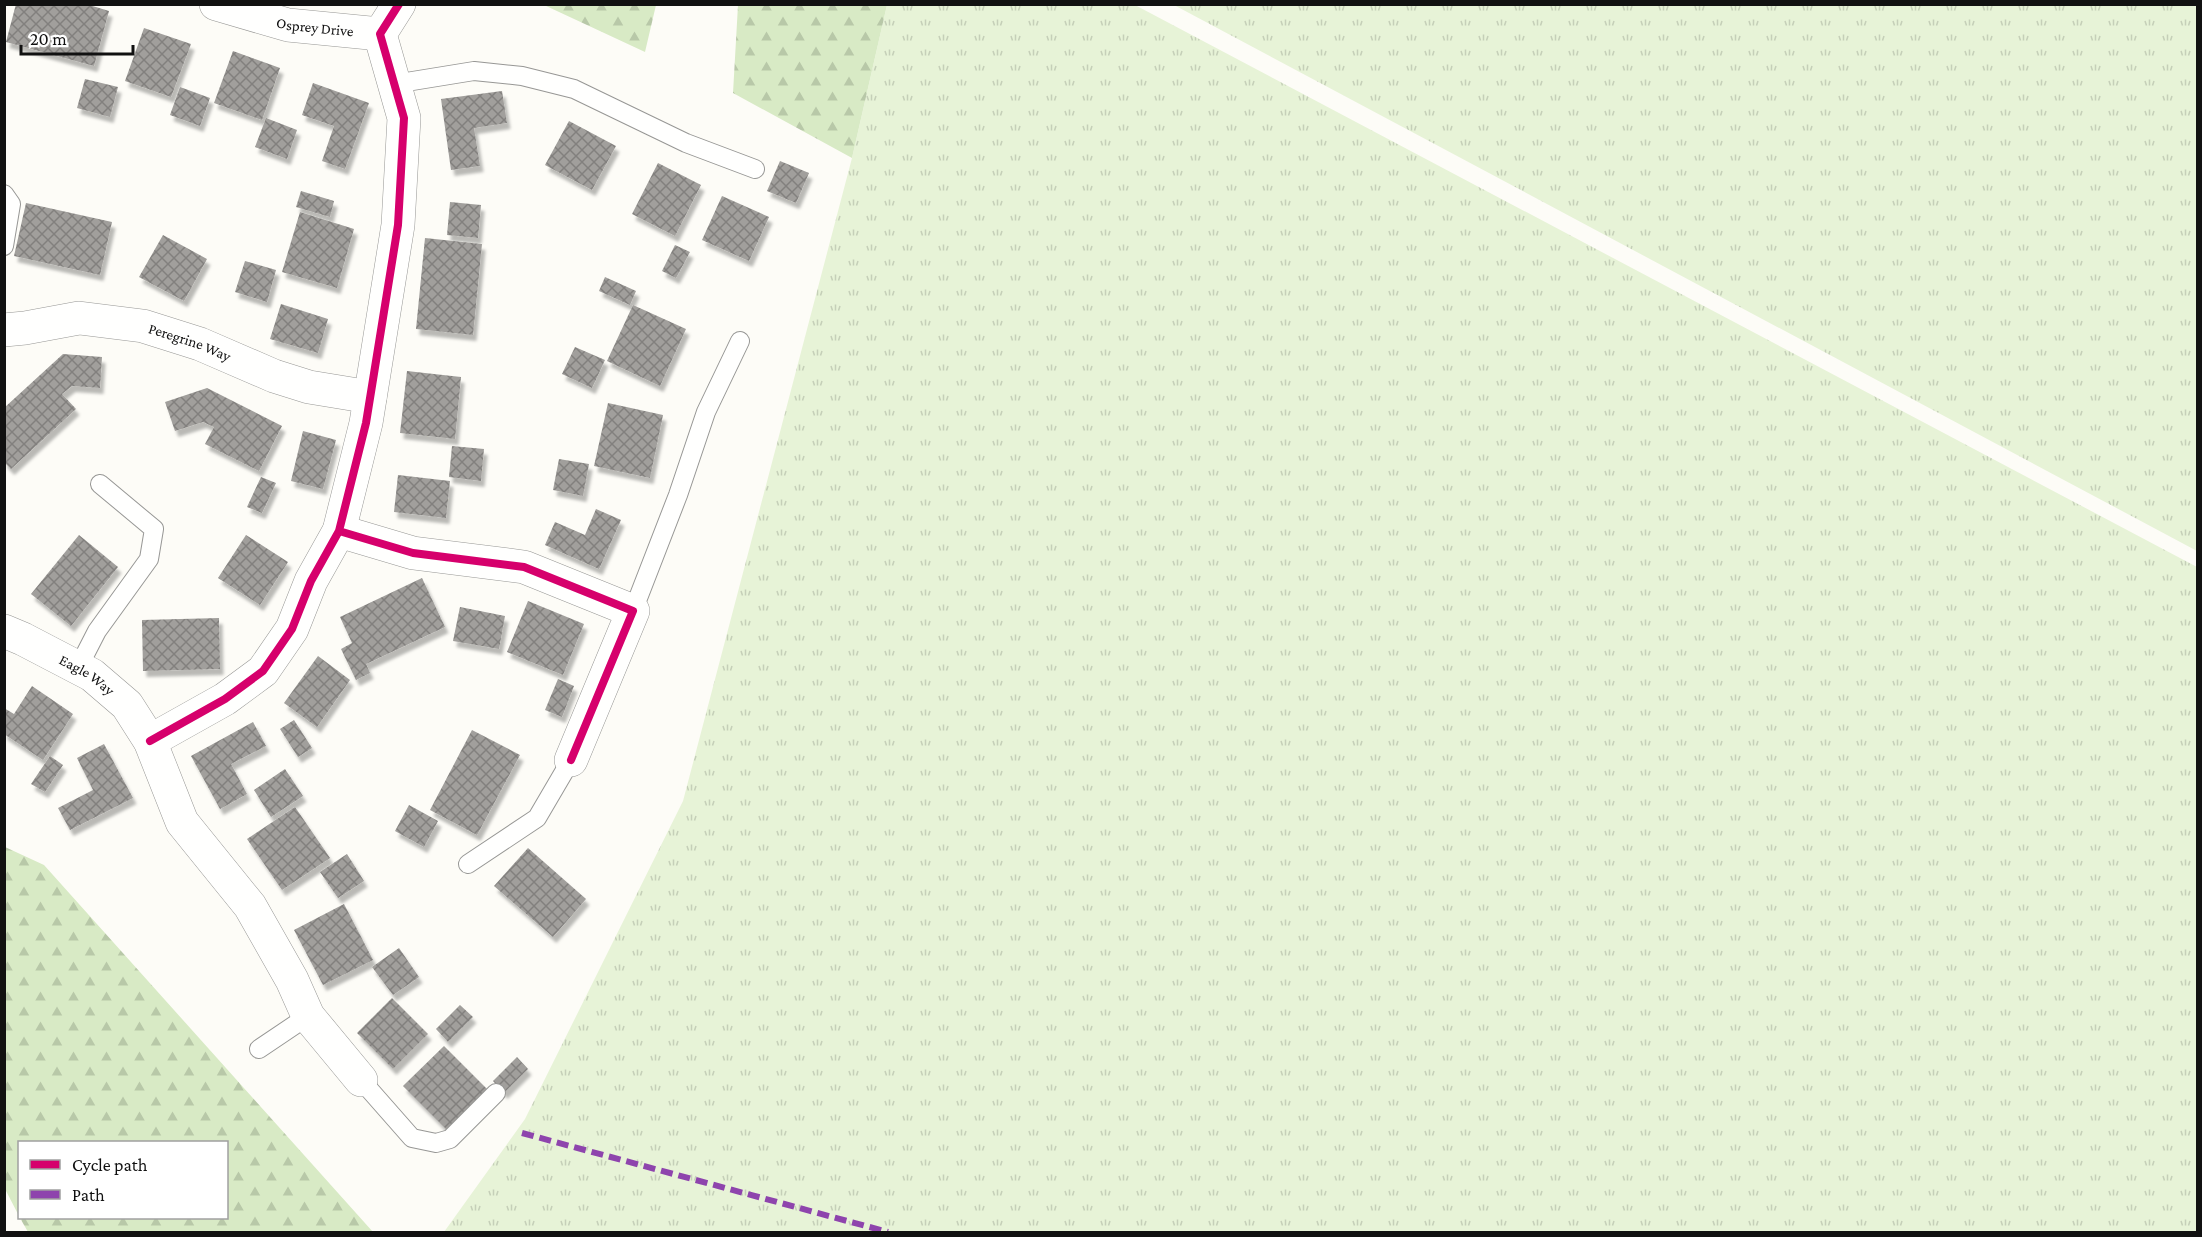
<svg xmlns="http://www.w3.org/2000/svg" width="2202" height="1237" font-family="'Crimson Pro',serif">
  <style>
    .grass { fill: url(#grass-tufts) }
    .forest { fill: url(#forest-firs) }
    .building { fill: url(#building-cross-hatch); filter: url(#shadow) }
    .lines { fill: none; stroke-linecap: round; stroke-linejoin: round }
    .lane-casing { stroke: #979795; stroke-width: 20 }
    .street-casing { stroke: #979795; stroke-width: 34 }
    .lane { stroke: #fffffe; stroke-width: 18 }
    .street { stroke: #fffffe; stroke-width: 33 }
    .quiet { stroke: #8e44ad; stroke-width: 6; stroke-dasharray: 12 6; stroke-linecap: butt }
    .cycleway-casing { stroke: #fff; stroke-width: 11 }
    .cycleway { stroke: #d6006c; stroke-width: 8 }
    .labels { text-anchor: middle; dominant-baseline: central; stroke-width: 6; stroke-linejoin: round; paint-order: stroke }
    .street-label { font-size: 15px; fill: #111; stroke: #fff }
  </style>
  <defs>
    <pattern id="grass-tufts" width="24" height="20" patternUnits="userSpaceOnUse" patternTransform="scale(1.5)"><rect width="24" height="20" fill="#e7f3d7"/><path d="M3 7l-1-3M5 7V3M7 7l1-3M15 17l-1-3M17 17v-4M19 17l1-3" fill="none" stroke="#c5cfb8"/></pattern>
    <pattern id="forest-firs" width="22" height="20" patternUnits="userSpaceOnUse" patternTransform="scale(1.5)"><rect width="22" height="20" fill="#d8eac5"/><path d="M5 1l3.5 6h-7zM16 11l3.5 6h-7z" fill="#b8c8a8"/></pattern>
    <pattern id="building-cross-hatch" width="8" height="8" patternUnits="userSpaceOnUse" patternTransform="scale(1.5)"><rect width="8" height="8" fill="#a19f9c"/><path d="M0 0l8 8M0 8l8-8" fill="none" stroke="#82807e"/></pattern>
    <filter id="shadow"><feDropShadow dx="3.5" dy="6" stdDeviation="1.5" flood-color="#0004"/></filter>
  </defs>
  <rect width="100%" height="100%" fill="#fdfcf7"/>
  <path class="grass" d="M 887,5 L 1135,5 L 2197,567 L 2197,1232 L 444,1232 L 525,1119 L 683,801 L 852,158 Z
    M 1174,5 L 2197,5 L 2197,551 Z"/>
  <path class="forest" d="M 544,5 L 656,5 L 645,52 Z
    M 738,5 L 887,5 L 852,158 L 733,93 Z
    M 5,847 L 44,865 L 373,1232 L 28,1232 L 20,1218 L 226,1218 L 226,1142 L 20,1142 L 19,1216 L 4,1187 Z"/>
  <path class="building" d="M 16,4 L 86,4 L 109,11 L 94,66 L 6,42 Z
    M 144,28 L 191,44 L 171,97 L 125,81 Z
    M 233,51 L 280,68 L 262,120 L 214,103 Z
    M 85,79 L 118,87 L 110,117 L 77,108 Z
    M 313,83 L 369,103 L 345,169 L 322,161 L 334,126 L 302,115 Z
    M 180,87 L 210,98 L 200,126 L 170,115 Z
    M 502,91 L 507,123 L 474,128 L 480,166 L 451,170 L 441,99 Z
    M 266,118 L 297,130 L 287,159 L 255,147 Z
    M 569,121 L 616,146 L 592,190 L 545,165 Z
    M 780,161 L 809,173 L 796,203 L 767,191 Z
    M 658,163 L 701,185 L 675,236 L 632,214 Z
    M 301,191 L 334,201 L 330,217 L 296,207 Z
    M 722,196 L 769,217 L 749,261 L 702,240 Z
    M 450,202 L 481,205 L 478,238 L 447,235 Z
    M 26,203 L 112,222 L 100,275 L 14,256 Z
    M 300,212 L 354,229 L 337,288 L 282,272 Z
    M 163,235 L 207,259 L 184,301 L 139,277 Z
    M 425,238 L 482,244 L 473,335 L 416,329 Z
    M 675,245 L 690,252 L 676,278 L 662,271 Z
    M 245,261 L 276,270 L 267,302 L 235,292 Z
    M 605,277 L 636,291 L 630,305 L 599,291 Z
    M 281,304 L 328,319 L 318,353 L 270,339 Z
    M 633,305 L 686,329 L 660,386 L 607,361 Z
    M 575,347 L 605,360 L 592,388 L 562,374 Z
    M 63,354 L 102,357 L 100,388 L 72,386 L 62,394 L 76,409 L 11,469 L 4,462 L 4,408 Z
    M 407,371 L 461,377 L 455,439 L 400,433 Z
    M 207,388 L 282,426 L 259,471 L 205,444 L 214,427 L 203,422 L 175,431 L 165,402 Z
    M 608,403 L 663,415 L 650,478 L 594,466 Z
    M 303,431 L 336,440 L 323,489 L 291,481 Z
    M 452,446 L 484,449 L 481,481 L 449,477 Z
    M 559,459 L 589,464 L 583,496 L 553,490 Z
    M 398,475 L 450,481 L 446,518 L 394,512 Z
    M 261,477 L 276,483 L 262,513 L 247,507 Z
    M 596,509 L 621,520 L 599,569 L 545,545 L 555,522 L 585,535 Z
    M 79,535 L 118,567 L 71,626 L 31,594 Z
    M 246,535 L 288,562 L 260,605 L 218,578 Z
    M 422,578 L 445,627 L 366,664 L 370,673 L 356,680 L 341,649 L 352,643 L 340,617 Z
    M 528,601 L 584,624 L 563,675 L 507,652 Z
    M 460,607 L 505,616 L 499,649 L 453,641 Z
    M 219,618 L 220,669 L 143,671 L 142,620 Z
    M 318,656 L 350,680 L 317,727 L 284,703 Z
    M 558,679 L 574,686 L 562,717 L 545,710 Z
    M 32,686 L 73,714 L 43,760 L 4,734 L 4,708 L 14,714 Z
    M 294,720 L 312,748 L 298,757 L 280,729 Z
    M 253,722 L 266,746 L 231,764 L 247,794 L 220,809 L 191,756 Z
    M 472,730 L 520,755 L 477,835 L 430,810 Z
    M 104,744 L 133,798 L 70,830 L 58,808 L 93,790 L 77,758 Z
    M 50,756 L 63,765 L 45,792 L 31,784 Z
    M 285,769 L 303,796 L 271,817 L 254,790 Z
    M 409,805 L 438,821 L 424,847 L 395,831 Z
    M 295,807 L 330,858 L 282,890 L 247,839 Z
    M 528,848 L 586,899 L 553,937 L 494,886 Z
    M 347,854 L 364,881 L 338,898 L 320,872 Z
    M 344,904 L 373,960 L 323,985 L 294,930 Z
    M 399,948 L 419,977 L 393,995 L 372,967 Z
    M 392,998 L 428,1034 L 393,1069 L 357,1033 Z
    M 460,1005 L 473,1017 L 448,1042 L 436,1029 Z
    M 444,1046 L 487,1089 L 447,1130 L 403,1086 Z
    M 517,1057 L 528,1069 L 504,1093 L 493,1081 Z"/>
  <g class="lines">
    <g class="lane-casing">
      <path id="lane" d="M 394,84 L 474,71 L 522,76 L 574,89 L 686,143 L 755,169
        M 4,194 L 11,204 L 4,246
        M 633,611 L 678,495 L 706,412 L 740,341
        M 78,668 L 97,631 L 149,559 L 154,529 L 100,484
        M 468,864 L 537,818 L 571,760
        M 259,1049 L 308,1016
        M 361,1080 L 412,1138 L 436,1143 L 450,1139 L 496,1093"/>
    </g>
    <g class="street-casing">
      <g id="street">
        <path id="s1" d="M 216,4 L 288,25 L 380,34"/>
        <path id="s2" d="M 4,330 L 25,328 L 79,318 L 143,326 L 200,344 L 274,376 L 309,387 L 370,397"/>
        <path d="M 339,531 L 413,553 L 524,567 L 633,611 L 571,760"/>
        <path id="s3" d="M 4,631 L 23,639 L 92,675 L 127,705 L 150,741 L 182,822 L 250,906 L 292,980 L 308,1016 L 361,1080"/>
        <path d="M 150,741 L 225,699 L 263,671 L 292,629 L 311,581 L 339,531 L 366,423 L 398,225 L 404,118 L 380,34 L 399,4"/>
      </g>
    </g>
    <use href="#lane" class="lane"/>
    <use href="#street" class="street"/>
    <path class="quiet" d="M 522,1133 L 888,1232"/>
    <g class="cycleway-casing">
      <path id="cycleway" d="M 339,531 L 413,553 L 524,567 L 633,611 L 571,760
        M 150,741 L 225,699 L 263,671 L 292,629 L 311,581 L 339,531 L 366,423 L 398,225 L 404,118 L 380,34 L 399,4"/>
    </g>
    <use href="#cycleway" class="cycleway"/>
  </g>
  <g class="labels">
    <g class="street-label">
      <text stroke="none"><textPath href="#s1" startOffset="102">Osprey Drive</textPath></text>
      <text stroke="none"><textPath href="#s2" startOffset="190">Peregrine Way</textPath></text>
      <text stroke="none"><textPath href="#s3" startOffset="94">Eagle Way</textPath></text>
    </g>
  </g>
  <rect width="2202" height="1237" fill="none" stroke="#111111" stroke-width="12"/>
  <rect x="18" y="1141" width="210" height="78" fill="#ffffff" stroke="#a0a0a0" stroke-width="1.5"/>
  <rect x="30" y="1160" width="30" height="9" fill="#d6006c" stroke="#a0a0a0" stroke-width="1.5"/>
  <text x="72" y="1171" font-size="18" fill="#111111">Cycle path</text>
  <rect x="30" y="1190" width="30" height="9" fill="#8e44ad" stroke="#a0a0a0" stroke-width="1.5"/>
  <text x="72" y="1201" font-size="18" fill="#111111">Path</text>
  <path d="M21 45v9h112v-9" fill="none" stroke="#111111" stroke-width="3"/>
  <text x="30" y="45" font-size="18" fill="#111111" stroke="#ffffff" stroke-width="4.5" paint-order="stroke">20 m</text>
</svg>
